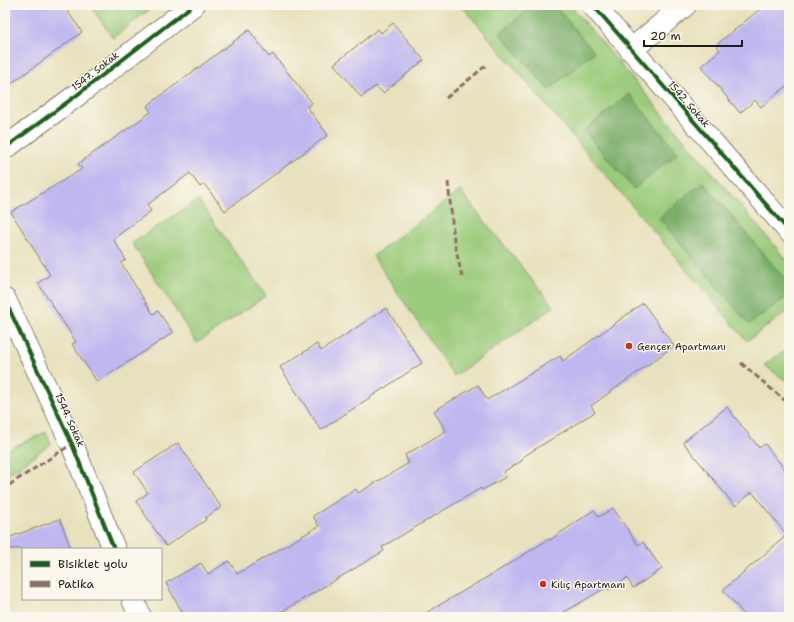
<svg xmlns="http://www.w3.org/2000/svg" width="794" height="622" font-family="'Shantell Sans',sans-serif">
  <style>
    .green { fill: #9bcb7b; stroke: #5c744c }
    .forest { fill: #7caf6b; stroke: #4c6644 }
    .building { fill: #c0b7f0 }
    .lines { fill: none; stroke-linecap: round; stroke-linejoin: round }
    .street-casing { stroke: #827e6c; stroke-width: 24 }
    .street { stroke: #fff; stroke-width: 22 }
    .quiet { stroke: #8d6e63; stroke-width: 3; stroke-dasharray: 6 3; stroke-linecap: butt }
    .cycleway-casing { stroke: #fbf7ec; stroke-width: 6 }
    .cycleway { stroke: #1b5e20; stroke-width: 4 }
    .poi-dot { fill: #c8321e; stroke: #fbf7ec; stroke-width: 1.5 }
    .labels { text-anchor: middle; dominant-baseline: central; stroke-width: 3; stroke-linejoin: round; paint-order: stroke }
    .street-label { font-size: 10px; fill: #1c1c1c; stroke: #fbf7ec }
    .poi-label { font-size: 10px; fill: #1c1c1c; stroke: #fbf7ec; text-anchor: start }
  </style>
  <rect width="100%" height="100%" fill="#fbf7ec"/>
  <filter id="ink" filterUnits="userSpaceOnUse"><feTurbulence type="fractalNoise" baseFrequency=".025" numOctaves="2"/><feDisplacementMap in="SourceGraphic" scale="8" xChannelSelector="R" yChannelSelector="G"/><feConvolveMatrix kernelMatrix="1 2 1 2 8 2 1 2 1" color-interpolation-filters="sRGB"/></filter>
  <filter id="wash" filterUnits="userSpaceOnUse"><feTurbulence type="fractalNoise" baseFrequency=".012" numOctaves="4" result="noise"/><feDisplacementMap in="SourceGraphic" scale="16" xChannelSelector="R" yChannelSelector="G"/><feGaussianBlur stdDeviation="0.9" result="paint"/><feColorMatrix in="noise" values="0 0 0 0 0 0 0 0 0 0 0 0 0 0 0 0 0 1.4 0 .05"/><feComposite in="paint" operator="in"/></filter>
  <g filter="url(#wash)">
    <rect width="100%" height="100%" fill="#e8e1bd"/>
    <path class="green" d="M 90,5 L 155,5 L 113,38 Z
      M 461,5 L 570,5 L 789,263 L 789,310 L 747,341 Z
      M 460,191 L 554,307 L 454,376 L 373,256 Z
      M 198,200 L 266,296 L 197,343 L 132,243 Z
      M 789,348 L 789,380 L 785,380 L 764,365 Z
      M 46,432 L 51,444 L 5,477 L 5,451 Z"/>
    <path class="forest" d="M 534,5 L 554,5 L 594,52 L 549,90 L 500,33 Z
      M 629,94 L 678,153 L 634,189 L 584,131 Z
      M 703,182 L 789,284 L 789,295 L 749,324 L 659,218 Z"/>
    <g id="blocks">
      <path class="building" d="M 14,5 L 63,5 L 82,32 L 5,88 L 5,12 Z
        M 765,5 L 789,5 L 789,84 L 761,107 L 755,100 L 740,113 L 701,66 L 720,50 L 716,45 Z
        M 393,23 L 424,60 L 383,93 L 376,86 L 361,97 L 334,64 L 378,29 L 381,33 Z
        M 249,30 L 269,57 L 273,54 L 312,103 L 307,107 L 328,135 L 225,211 L 204,184 L 200,187 L 190,173 L 147,205 L 151,211 L 113,239 L 126,260 L 121,263 L 153,314 L 158,311 L 173,333 L 97,382 L 72,344 L 76,342 L 38,283 L 50,275 L 11,212 L 82,169 L 78,164 L 151,112 L 147,106 Z
        M 643,303 L 674,346 L 591,406 L 595,412 L 521,458 L 523,460 L 503,472 L 506,477 L 482,490 L 481,488 L 382,547 L 384,551 L 273,617 L 185,617 L 166,583 L 201,563 L 208,574 L 229,561 L 237,574 L 319,526 L 313,516 L 356,489 L 358,493 L 409,463 L 405,455 L 446,431 L 434,411 L 478,385 L 487,400 L 560,356 L 563,361 Z
        M 386,308 L 422,363 L 321,430 L 280,367 L 317,344 L 321,351 Z
        M 727,407 L 759,448 L 765,444 L 789,475 L 789,617 L 746,617 L 723,590 L 787,535 L 752,492 L 735,506 L 683,442 Z
        M 178,443 L 221,507 L 205,518 L 206,520 L 166,546 L 136,501 L 148,493 L 134,472 Z
        M 613,508 L 638,545 L 643,542 L 662,569 L 633,588 L 627,578 L 609,590 L 607,587 L 556,617 L 419,617 L 501,569 L 549,539 L 550,540 L 594,510 L 599,517 Z
        M 60,519 L 71,549 L 5,549 L 5,539 Z"/>
    </g>
  </g>
  <g filter="url(#ink)">
    <use href="#blocks" fill-opacity="0" stroke="#827e6c" stroke-width="1"/>
    <g class="lines">
      <g class="street-casing">
        <path id="street" d="M 593,5 L 789,231
          M 631,50 L 685,5
          M 5,148 L 77,95 L 193,5
          M 5,300 L 72,444 L 114,549
          M 133,599 L 140,617"/>
      </g>
      <use href="#street" class="street"/>
      <path class="quiet" d="M 446,98 L 488,64
        M 448,182 L 454,240 L 462,277
        M 741,363 L 789,404
        M 9,485 L 72,444"/>
      <g class="cycleway-casing">
        <path id="cycleway" d="M 593,5 L 789,231
          M 5,148 L 77,95 L 193,5
          M 5,300 L 72,444 L 114,549"/>
      </g>
      <use href="#cycleway" class="cycleway"/>
    </g>
  </g>
  <g class="poi-dot">
    <circle cx="629" cy="346" r="4"/>
    <circle cx="543" cy="584" r="4"/>
  </g>
  <g class="labels">
    <g class="street-label">
      <text transform="translate(95 71) rotate(-38)">1547. Sokak</text>
      <text transform="translate(689 104) rotate(49)">1542. Sokak</text>
      <text transform="translate(70 420) rotate(66)">1544. Sokak</text>
    </g>
    <g class="poi-label">
      <text x="637" y="346">Gençer Apartmanı</text>
      <text x="551" y="584">Kılıç Apartmanı</text>
    </g>
  </g>
  <rect width="794" height="622" fill="none" stroke="#fbf7ec" stroke-width="20"/>
  <rect x="22" y="548" width="140" height="52" fill="#fbf7ec" stroke="#a29f99"/>
  <rect x="30" y="561" width="20" height="6" fill="#1b5e20" stroke="#a29f99"/>
  <text x="58" y="568" font-size="12" fill="#1c1c1c">Bisiklet yolu</text>
  <rect x="30" y="581" width="20" height="6" fill="#8d6e63" stroke="#a29f99"/>
  <text x="58" y="588" font-size="12" fill="#1c1c1c">Patika</text>
  <path d="M644 40v6h98v-6" fill="none" stroke="#1c1c1c" stroke-width="2"/>
  <text x="650" y="40" font-size="12" fill="#1c1c1c" stroke="#fbf7ec" stroke-width="3" paint-order="stroke">20 m</text>
</svg>
